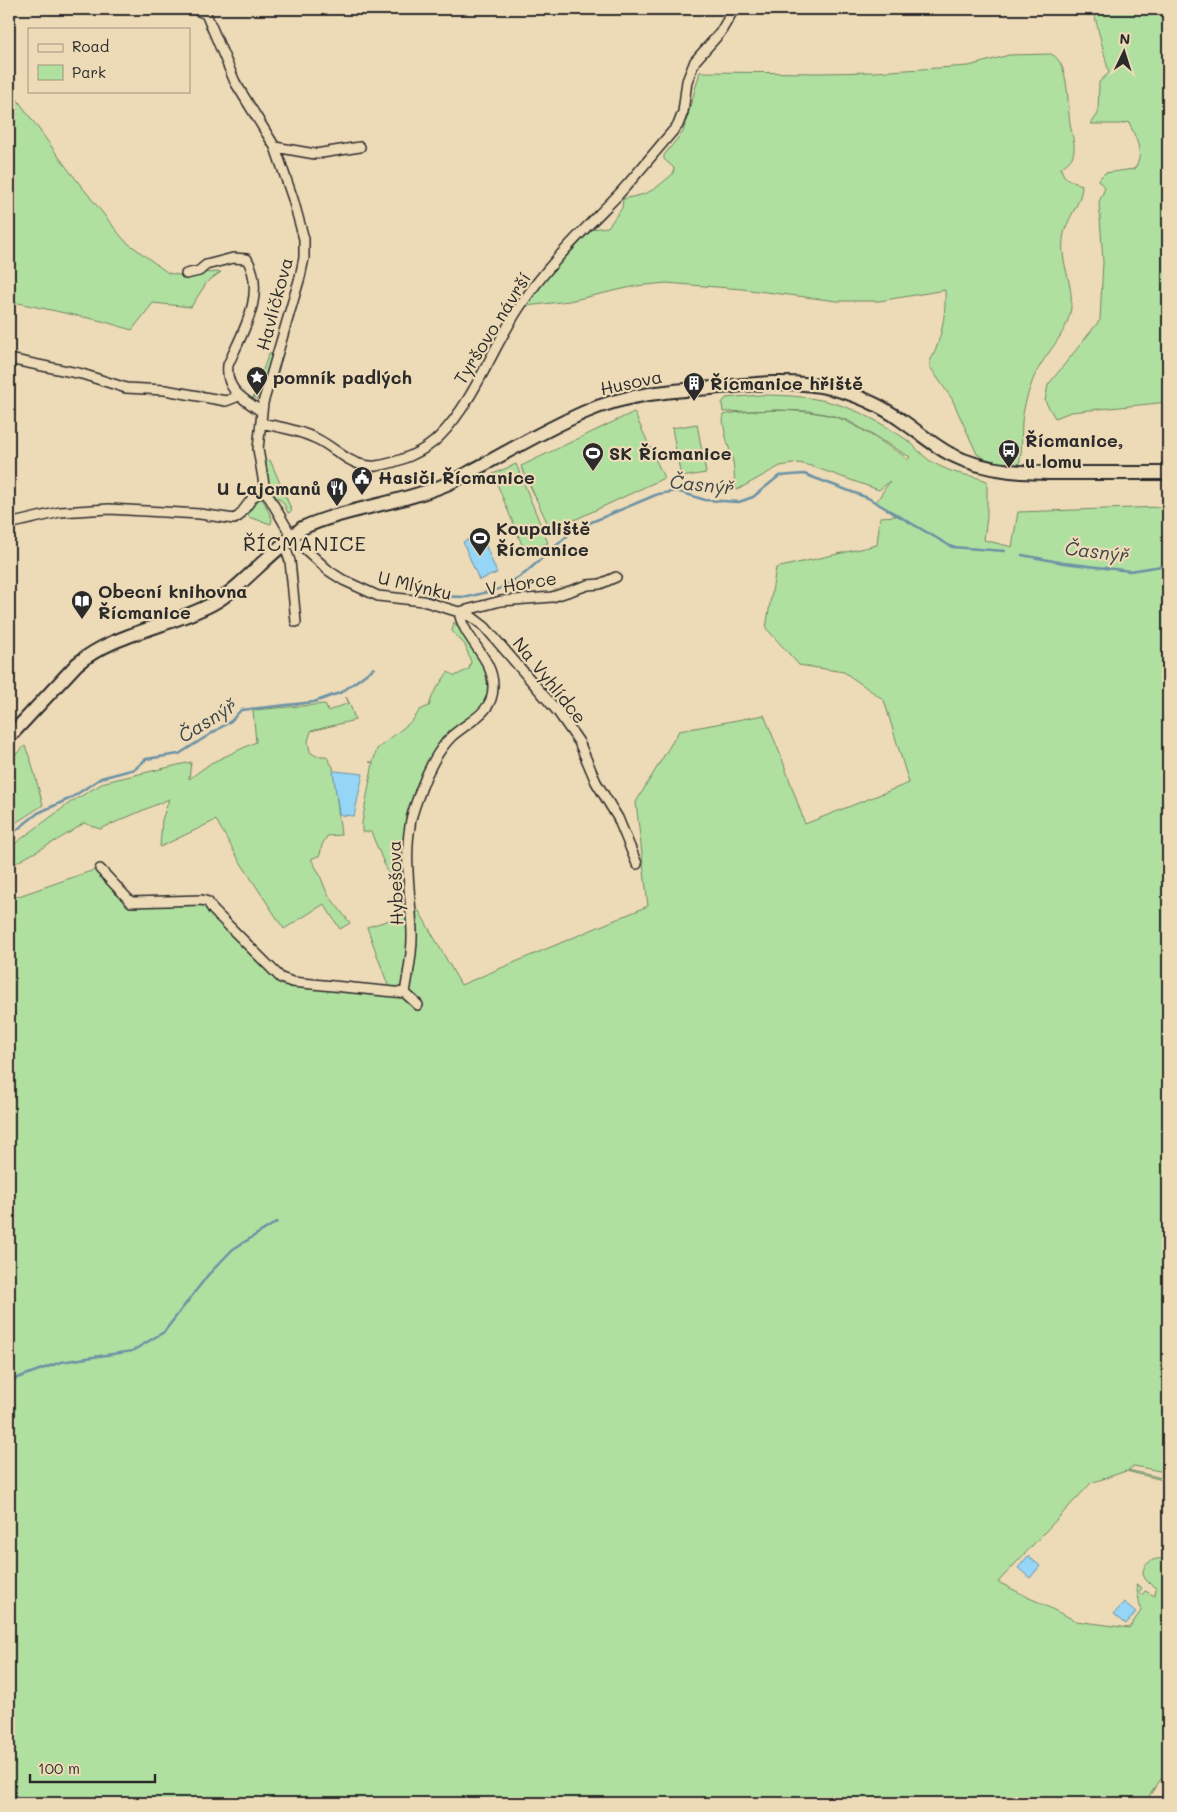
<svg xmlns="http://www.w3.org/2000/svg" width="1177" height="1812" font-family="Mali,sans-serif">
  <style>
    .green { fill: #b0e09f; stroke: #6e8665 }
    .water { fill: #95d6f7; stroke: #6b92a5 }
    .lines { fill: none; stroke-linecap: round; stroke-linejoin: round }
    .stream { stroke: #6b92a5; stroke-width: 2.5 }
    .street-casing { stroke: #2b2b2b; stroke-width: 12 }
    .secondary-casing { stroke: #2b2b2b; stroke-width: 16 }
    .street { stroke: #eddab7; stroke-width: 9 }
    .secondary { stroke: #eddab7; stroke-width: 12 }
    .labels { text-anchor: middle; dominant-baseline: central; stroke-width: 4.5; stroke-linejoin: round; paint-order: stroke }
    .street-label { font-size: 18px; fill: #2b2b2b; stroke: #eddab7 }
    .poi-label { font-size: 18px; font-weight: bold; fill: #2b2b2b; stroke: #eddab7; text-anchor: start }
    .water-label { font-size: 19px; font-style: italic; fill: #3b454a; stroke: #eddab7 }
    .quarter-label { font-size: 20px; letter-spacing: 1px; fill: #2b2b2b; stroke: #eddab7 }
  </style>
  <rect width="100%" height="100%" fill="#eddab7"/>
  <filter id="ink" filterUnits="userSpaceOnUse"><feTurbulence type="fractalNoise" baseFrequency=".02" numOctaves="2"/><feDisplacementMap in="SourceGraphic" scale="10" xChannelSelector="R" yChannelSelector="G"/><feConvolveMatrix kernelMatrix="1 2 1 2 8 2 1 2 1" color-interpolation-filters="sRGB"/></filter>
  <g filter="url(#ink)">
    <path class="green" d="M 1093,9 L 1168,9 L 1168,402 L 1071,412 L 1055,418 L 1045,401 L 1048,385 L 1100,320 L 1103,262 L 1099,202 L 1105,188 L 1098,180 L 1105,173 L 1134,169 C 1146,155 1135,137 1129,122 L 1120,124 L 1091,124 L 1098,114 L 1099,82 L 1109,73 Z
      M 1051,54 C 1070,62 1067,106 1070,123 C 1071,132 1075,142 1074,150 C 1073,160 1068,162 1061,168 C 1063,180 1072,181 1082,185 C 1082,205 1065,219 1063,239 C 1060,263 1074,285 1071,307 C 1068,337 1040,356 1031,385 C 1027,396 1023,410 1022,422 C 1021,436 1023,450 1019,464 L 1009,465 L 986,459 L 977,454 L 952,399 L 930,367 C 929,360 934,355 936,349 C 943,329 946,310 945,290 L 879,301 L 837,301 L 742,289 L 666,283 L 636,286 L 569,301 L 526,306 L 546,278 L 591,229 L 608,227 L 622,208 L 623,199 L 645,194 L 656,188 L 673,174 L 674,168 L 664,159 L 664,155 L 683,132 L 700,72 L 822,73 L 875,72 L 969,66 L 1009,55 Z
      M 9,96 L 17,99 L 67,168 L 124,240 L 168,273 L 185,276 L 198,273 L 221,272 L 207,282 L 191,307 L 153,303 L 132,330 L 102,321 L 9,301 Z
      M 269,353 L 272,354 L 262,398 L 253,398 Z
      M 760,395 C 824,395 855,405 907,440 C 914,445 918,451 924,456 C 929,461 937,465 944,468 C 957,475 973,475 987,481 L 987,517 L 984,540 L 1012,547 L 1018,512 L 1162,507 L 1168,502 L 1168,1475 L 1165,1472 L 1134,1466 L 1128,1470 L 1162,1478 L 1168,1483 L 1168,1486 L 1163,1480 L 1126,1471 L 1091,1483 L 998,1582 L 1076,1621 L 1129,1628 L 1141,1611 L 1136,1584 L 1142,1588 L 1139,1592 L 1142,1595 L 1145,1591 L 1155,1596 L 1156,1588 C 1153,1586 1148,1583 1146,1580 C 1137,1568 1151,1557 1163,1559 L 1168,1552 L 1168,1769 L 1145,1802 L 1147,1803 L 9,1803 L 9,898 L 10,899 L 97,869 L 128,904 L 204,905 L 283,983 L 390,995 L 390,991 L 367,927 L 419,911 L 461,985 L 648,906 L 636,802 L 679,731 L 764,715 L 781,756 L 805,824 L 909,783 L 884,700 L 844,672 L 799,665 L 766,628 L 776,568 L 877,545 L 880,517 L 896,516 L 876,502 L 890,481 L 879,490 L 811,466 L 799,463 L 780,466 L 737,490 C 733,481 735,471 733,462 C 729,447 723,431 723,415 C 751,408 820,408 846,421 C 866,431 884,444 903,455 L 907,460 L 910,457 L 847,420 L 834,416 L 809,411 L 777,410 L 723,412 L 722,403 L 726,398 Z
      M 634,412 L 664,478 L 551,531 L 521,466 Z
      M 697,424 L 706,473 L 681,477 L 672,428 Z
      M 270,460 L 292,511 L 288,513 L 283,502 L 274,495 L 266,477 L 264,462 Z
      M 516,464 L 548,543 L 525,552 L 493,474 Z
      M 260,499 L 263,500 L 272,519 L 271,524 L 251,518 L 248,516 L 250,506 Z
      M 454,622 C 469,643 500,675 484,703 C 476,719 456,735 444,748 C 434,760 423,770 417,785 C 402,825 404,868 403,909 L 371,832 L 362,832 L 362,823 L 373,763 L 369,762 L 373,762 L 377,749 L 412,721 L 420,710 L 429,706 L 433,694 L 448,672 L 455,676 L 469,669 L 471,662 L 465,645 L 452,631 Z
      M 346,697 C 350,704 353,712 355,720 L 311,731 L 308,741 L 310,752 L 316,756 L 326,756 L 333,767 L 341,835 L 327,836 L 322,845 L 320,855 L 311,859 L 319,873 L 327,893 L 350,923 L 340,929 L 324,904 L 284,929 L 239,860 L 216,820 L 160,847 L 162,820 L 169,799 L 100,829 L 84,823 C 60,840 34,852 9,867 L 9,848 L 71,802 L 105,782 L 191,762 L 189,779 L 211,763 L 256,742 L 253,710 L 325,704 L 328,711 L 349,703 Z
      M 25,746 L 31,761 L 43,805 L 9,827 L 9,760 Z"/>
    <path class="water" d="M 481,534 L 497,573 L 479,580 L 463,542 Z
      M 335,771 L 363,774 L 354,816 L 341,815 L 339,813 L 333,772 Z
      M 1028,1556 L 1040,1566 L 1030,1578 L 1018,1568 Z
      M 1124,1602 L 1136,1612 L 1126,1624 L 1114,1614 Z"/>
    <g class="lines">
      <path class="stream" d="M 1022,555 L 1064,563 L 1130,571 L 1168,565
        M 428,596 L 468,597 L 499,589 L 524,574 L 575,529 L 658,494 L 677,491 L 705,500 L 739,502 L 753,497 L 779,476 L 804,474 L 868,498 L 952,547 L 1005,551
        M 9,836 L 38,813 L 71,798 L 101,778 L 135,769 L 146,759 L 179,754 L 231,721 L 241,710 L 314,702 L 342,692 L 374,668
        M 9,1381 L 61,1362 L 132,1351 L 164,1332 L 208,1275 L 233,1249 L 277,1222"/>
      <g class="street-casing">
        <path id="street" d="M 194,9 L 206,14
          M 204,9 L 235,82 L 275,147 L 293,199 L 304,239 L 304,258 L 300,277 L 263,403 L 258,449 L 265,490 L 292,537 L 329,571 L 343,580 L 378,596 L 423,601 L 459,612 L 472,617 L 485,627 L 558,712 L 579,742 L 596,782 L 618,818 L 637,864
          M 275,147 L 315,154 L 360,147
          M 186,274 L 199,271 L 206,265 L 233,258 L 247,259 C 267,294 242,333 228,365 C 225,391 244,399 262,412
          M 9,359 L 82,374 L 126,388 L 165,390 L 226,401 L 239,396
          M 261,423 C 281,427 301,431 319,440 C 338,450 352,468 376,466 C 397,463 425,452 440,436 C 474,401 492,349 519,308 C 547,265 584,230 619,194 C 639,172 658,148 678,125 L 683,112 L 687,81 L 695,61 L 720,33 L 734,9
          M 9,524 L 60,512 L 109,509 L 200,514 L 234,519 L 239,516 L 254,496 L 265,490
          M 284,544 L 290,561 L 296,622
          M 459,612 L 501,601 L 552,597 L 588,585 L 600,584 L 616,577
          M 100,869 L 131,902 L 202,900 L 208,902 L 213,910 L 281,978 L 292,982 L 405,993
          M 418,1005 L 405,993 C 408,973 413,952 412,932 C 411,897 404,861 410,826 C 411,814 417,801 421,789 C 427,772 438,750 451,737 C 468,721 493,714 493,687 C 494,658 464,640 459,612"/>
      </g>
      <g class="secondary-casing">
        <path id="secondary" d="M 9,737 L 77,664 C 114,633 169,627 212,604 C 230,594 244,580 259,566 C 273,553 287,541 302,528 C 347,508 400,504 447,484 C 459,479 471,471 483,465 C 517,446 551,427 585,412 C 626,394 668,391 711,388 C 750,384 792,379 830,388 C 855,394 880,405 901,420 C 917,431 933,445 950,454 C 991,475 1036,473 1081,473 C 1110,473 1139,473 1168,473"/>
      </g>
      <use href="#street" class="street"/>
      <use href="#secondary" class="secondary"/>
    </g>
  </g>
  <defs>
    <g id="sight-pin" transform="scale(1.125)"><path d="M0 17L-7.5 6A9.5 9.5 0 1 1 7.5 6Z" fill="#2b2b2b" stroke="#eddab7"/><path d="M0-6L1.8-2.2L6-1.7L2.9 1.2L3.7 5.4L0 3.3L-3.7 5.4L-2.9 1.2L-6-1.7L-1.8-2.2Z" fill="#fff"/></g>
    <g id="building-pin" transform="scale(1.125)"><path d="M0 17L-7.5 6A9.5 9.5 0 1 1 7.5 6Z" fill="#2b2b2b" stroke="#eddab7"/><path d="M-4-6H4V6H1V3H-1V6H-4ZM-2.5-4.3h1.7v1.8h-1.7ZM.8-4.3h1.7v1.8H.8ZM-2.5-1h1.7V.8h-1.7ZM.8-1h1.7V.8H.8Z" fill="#fff"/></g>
    <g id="bus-pin" transform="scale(1.125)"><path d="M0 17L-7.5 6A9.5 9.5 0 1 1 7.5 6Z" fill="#2b2b2b" stroke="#eddab7"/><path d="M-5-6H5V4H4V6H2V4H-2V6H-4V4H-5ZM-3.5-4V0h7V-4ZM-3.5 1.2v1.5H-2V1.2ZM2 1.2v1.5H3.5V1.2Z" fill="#fff"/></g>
    <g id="stadium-pin" transform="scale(1.125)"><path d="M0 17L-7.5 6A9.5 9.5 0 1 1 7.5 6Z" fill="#2b2b2b" stroke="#eddab7"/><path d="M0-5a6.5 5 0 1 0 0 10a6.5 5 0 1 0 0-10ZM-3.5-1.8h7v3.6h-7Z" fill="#fff"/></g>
    <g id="civic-pin" transform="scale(1.125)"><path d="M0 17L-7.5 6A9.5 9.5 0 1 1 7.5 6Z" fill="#2b2b2b" stroke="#eddab7"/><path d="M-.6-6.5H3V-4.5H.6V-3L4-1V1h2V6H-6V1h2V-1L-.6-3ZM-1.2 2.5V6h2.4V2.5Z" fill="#fff"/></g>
    <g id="restaurant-pin" transform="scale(1.125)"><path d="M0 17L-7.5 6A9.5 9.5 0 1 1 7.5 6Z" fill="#2b2b2b" stroke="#eddab7"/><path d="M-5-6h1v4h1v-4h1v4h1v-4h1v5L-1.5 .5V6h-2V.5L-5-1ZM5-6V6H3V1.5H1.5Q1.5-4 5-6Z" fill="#fff"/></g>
    <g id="library-pin" transform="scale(1.125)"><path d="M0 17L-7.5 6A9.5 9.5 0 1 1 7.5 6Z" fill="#2b2b2b" stroke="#eddab7"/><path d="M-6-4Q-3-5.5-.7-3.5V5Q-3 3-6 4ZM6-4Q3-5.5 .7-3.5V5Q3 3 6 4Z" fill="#fff"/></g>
  </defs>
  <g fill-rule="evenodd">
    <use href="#sight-pin" x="257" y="377"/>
    <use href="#building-pin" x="694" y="383"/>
    <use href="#bus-pin" x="1009" y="450"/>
    <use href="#stadium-pin" x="593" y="453"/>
    <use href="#civic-pin" x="362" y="477"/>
    <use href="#restaurant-pin" x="337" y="488"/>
    <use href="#stadium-pin" x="480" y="538"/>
    <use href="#library-pin" x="82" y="601"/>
  </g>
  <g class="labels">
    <g class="street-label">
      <text transform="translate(274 304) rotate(-75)">Havlíčkova</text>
      <text transform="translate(492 328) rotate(-58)">Tyršovo návrší</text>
      <text transform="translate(631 382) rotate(-12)">Husova</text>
      <text transform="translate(521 583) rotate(-9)">V Horce</text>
      <text transform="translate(415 585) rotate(13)">U Mlýnku</text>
      <text transform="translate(550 680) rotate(51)">Na Vyhlídce</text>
      <text transform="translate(395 883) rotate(-92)">Hybešova</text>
    </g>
    <g class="poi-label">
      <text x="273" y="377">pomník padlých</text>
      <text x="710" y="383">Řícmanice hřiště</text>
      <text x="1025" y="440">Řícmanice,<tspan x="1025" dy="21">u lomu</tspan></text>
      <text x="609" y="453">SK Řícmanice</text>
      <text x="378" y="477">Hasiči Řícmanice</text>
      <text x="321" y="488" text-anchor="end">U Lajcmanů</text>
      <text x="496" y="528">Koupaliště<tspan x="496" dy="21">Řícmanice</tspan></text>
      <text x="98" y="591">Obecní knihovna<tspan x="98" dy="21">Řícmanice</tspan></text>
    </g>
    <g class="water-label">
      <text transform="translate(702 484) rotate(6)">Časnýř</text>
      <text transform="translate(1097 551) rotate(7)">Časnýř</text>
      <text transform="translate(207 720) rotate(-32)">Časnýř</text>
    </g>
    <g class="quarter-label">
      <text x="305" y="543">ŘÍCMANICE</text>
    </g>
  </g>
  <rect width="1177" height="1812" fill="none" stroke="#eddab7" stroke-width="30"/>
  <rect x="15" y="15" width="1147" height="1782" fill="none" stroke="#2b2b2b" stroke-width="2" filter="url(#ink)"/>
  <rect x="28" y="28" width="162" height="65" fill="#eddab7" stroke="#9f947f"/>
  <rect x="38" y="44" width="25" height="8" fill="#eddab7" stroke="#9f947f"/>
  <text x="72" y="52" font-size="15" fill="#2b2b2b">Road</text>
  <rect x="38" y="65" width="25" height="15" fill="#b0e09f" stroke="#9f947f"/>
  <text x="72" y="78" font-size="15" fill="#2b2b2b">Park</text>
  <g transform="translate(1124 52) rotate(4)" stroke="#eddab7" stroke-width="4" paint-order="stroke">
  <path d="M0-4L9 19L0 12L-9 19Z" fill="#2b2b2b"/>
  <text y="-8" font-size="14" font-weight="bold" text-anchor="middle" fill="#2b2b2b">N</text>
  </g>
  <path d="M30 1774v8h125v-8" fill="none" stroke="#2b2b2b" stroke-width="2.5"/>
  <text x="38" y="1774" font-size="15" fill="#2b2b2b" stroke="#eddab7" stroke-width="4" paint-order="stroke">100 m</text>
</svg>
